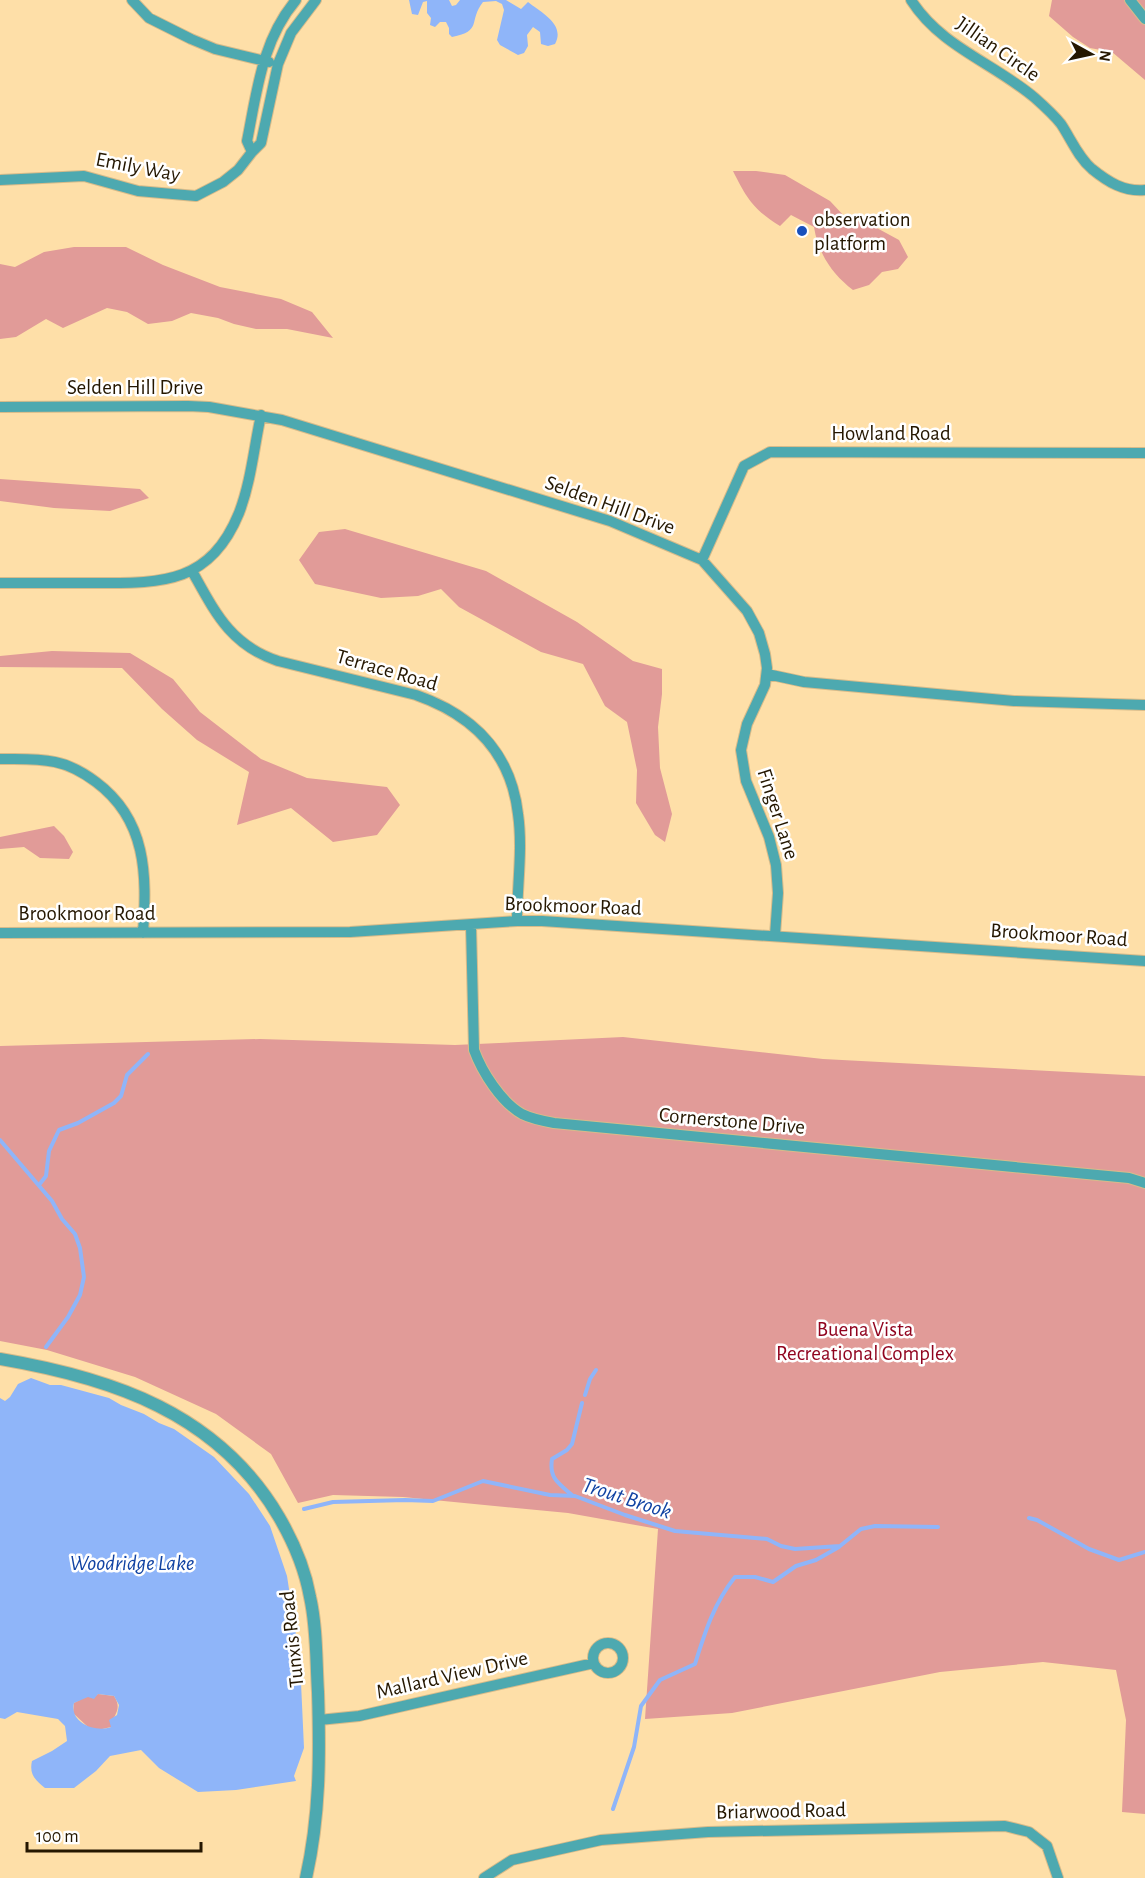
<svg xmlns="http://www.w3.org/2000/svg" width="1145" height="1878" font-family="'Alegreya Sans',sans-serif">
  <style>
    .green { fill: #e19b98 }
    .water { fill: #8fb5f9; fill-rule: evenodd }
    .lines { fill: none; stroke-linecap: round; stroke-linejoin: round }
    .stream { stroke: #8fb5f9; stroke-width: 4 }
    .minor-casing { stroke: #d7bb8a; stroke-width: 12 }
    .tertiary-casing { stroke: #d7bb8a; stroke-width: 14 }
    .minor { stroke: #4da9b0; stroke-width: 10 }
    .tertiary { stroke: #4da9b0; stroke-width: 12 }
    .poi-dot { fill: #1850bc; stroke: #fff; stroke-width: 2 }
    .labels { text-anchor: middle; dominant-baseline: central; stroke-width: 5; stroke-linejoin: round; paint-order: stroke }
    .street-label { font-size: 21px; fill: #251700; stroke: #fff }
    .poi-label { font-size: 21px; fill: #251700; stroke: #fff; text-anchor: start }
    .park-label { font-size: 21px; fill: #90031e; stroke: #fff }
    .water-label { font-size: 22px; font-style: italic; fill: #1143a3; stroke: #fff }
  </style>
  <rect width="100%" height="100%" fill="#fedfa8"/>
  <path class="green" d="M 1052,0 L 1145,0 L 1145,80 L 1112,52 L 1090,48 L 1073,37 L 1049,16 Z
    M 733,171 L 756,171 L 785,175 L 830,201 L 845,217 L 875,227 L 899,240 L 908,257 L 898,269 L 882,272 L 869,285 L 853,290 C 832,274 818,253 814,227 L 791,215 L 780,226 C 753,209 747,199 733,171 Z
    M 74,247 L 126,247 L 163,265 L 220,287 L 281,299 L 312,312 L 333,338 L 287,329 L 256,329 L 234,324 L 218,318 L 191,313 L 172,321 L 148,324 L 127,312 L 107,308 L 63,328 L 46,319 L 16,337 L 0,339 L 0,264 L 15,267 L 44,252 Z
    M 0,479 L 140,489 L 149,498 L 110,511 L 54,508 L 0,501 Z
    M 345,529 L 486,571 L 577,622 L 633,661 L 662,669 L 662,694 L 658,727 L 660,768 L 672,814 L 665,842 L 655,835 L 636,803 L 637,770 L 627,722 L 605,706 L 583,664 L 541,652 L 459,607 L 441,589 L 418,596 L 381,598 L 315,584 L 299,560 L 319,532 Z
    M 52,651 L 130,653 L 173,679 L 200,712 L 261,759 L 307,778 L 387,787 L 400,805 L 377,835 L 333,842 L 291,808 L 237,825 L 249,772 L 197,740 L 162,709 L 122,668 L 0,667 L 0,656 Z
    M 54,826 L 64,836 L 73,852 L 69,859 L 40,858 L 24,847 L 0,849 L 0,837 Z
    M 623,1037 L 823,1059 L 1145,1076 L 1145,1814 L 1122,1812 L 1126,1720 L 1116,1670 L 1043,1662 L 940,1672 L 732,1713 L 645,1719 L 658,1529 L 568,1513 L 403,1497 L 333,1495 L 298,1503 L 271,1454 L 216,1414 L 135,1377 L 47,1350 L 0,1341 L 0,1046 L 260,1039 L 455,1045 Z
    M 98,1694 L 114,1696 C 123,1710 113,1714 111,1727 L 98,1730 L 88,1727 L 73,1713 L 74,1703 L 85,1697 L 94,1696 Z"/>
  <path class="water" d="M 409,0 L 449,0 L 452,6 L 456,5 L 460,0 L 506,0 L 521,9 L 528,2 C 540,12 566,24 555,44 L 548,46 L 541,44 L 540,32 L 533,27 L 527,35 L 528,46 L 524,53 L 518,55 L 500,45 L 497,40 L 504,10 L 502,4 L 496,1 L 483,2 C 468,21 483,31 452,37 L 449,34 L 449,28 L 446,22 L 440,22 L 435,27 L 430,25 L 431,18 L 427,13 L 427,1 L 423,2 L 418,15 L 412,14 Z
    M 31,1378 L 50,1385 L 61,1385 L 109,1398 L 121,1405 L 144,1414 L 159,1423 L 174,1429 L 214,1457 L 249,1494 L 270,1526 L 287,1576 L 300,1661 L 304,1748 L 294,1776 L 296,1781 L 236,1790 L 198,1792 L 159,1768 L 141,1750 L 110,1756 L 96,1771 L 74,1788 L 45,1788 C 35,1780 29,1774 32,1761 L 52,1751 L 67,1741 L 65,1726 L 58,1719 L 17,1712 L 5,1719 L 0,1718 L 0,1398 L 5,1401 L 10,1397 L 18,1384 ZM 98,1694 L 114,1696 L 119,1705 L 117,1715 L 109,1720 L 111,1727 C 95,1733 69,1722 74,1703 L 88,1697 L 94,1699 Z"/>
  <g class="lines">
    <path class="stream" d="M 0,1140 L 52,1201 L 62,1219 L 75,1234 L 80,1248 L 84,1277 L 80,1295 L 68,1317 L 46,1347
      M 39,1185 L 46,1176 L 49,1151 L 59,1130 L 78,1123 L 114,1103 L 121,1096 L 127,1075 L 148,1054
      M 585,1395 L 590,1379 L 596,1370
      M 572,1495 C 558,1483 549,1478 552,1459 L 567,1450 L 572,1444 L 582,1403
      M 304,1509 L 333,1502 L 405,1500 L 433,1501 L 483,1481 L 550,1495 L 575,1496 L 625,1515 L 675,1531 L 767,1539 L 781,1546 L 795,1549 L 840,1546 L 861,1529 L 875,1526 L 938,1527
      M 1029,1518 L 1037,1520 L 1089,1549 L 1119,1560 L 1145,1552
      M 613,1809 L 634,1747 L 641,1706 L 660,1680 L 695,1664 C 705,1632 714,1603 735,1577 L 755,1577 L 773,1582 L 796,1566 L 816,1560 L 839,1547"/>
    <g class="minor-casing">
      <path id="minor" d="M 132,0 L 149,18 L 191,39 L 215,49 L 269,62
        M 296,0 C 262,40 257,91 247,141 L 252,152 L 261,143 L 278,64 L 291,33 L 316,0
        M 911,0 C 941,47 994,63 1035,98 C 1044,106 1054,115 1061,124 C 1071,139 1078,157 1092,169 C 1108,182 1124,192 1145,190
        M 1130,0 L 1145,19
        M 0,180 L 84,176 L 138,191 L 196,196 L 223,182 L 238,170 L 252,152
        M 0,407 L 188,406 L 209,407 L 282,420 L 610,521 L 702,560 L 747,611 L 759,633 L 765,654 L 767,668 L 765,685 L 747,724 L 741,750 L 746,781 L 769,837 L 776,865 L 778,893 L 775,935
        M 702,560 L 744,466 L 770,452 L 1145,453
        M 192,571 C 215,612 230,645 278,661 L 416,695 C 473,715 511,753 518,814 C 523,849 517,886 517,921
        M 0,583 C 32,583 64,583 96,583 C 162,583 210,584 239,513 C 251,482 254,447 261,415
        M 767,674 L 804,682 L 1014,701 L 1145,705
        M 0,759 C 18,759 37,758 55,762 C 70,765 84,773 96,782 C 147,820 147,875 143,933
        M 471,925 L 474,1050 C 482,1072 501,1102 522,1114 C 532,1119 543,1121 554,1123 L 1129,1178 L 1145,1183
        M 0,933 L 350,932 L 517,921 L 542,921 L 1145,961
        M593 1658a15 15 0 1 1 30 0a15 15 0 1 1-30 0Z
        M 319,1720 L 359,1716 L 594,1663
        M 484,1878 L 512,1860 L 601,1840 L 708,1832 L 1005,1826 L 1029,1832 L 1047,1846 L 1058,1878"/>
    </g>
    <g class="tertiary-casing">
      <path id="tertiary" d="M 0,1359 C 112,1378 218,1413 279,1517 C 293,1541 305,1569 310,1597 C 317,1628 316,1661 318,1692 C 320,1755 320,1816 306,1878"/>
    </g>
    <use href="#minor" class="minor"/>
    <use href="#tertiary" class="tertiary"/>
  </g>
  <circle class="poi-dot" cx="802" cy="231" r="6"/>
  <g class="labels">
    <g class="street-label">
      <text transform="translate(998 49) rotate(35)">Jillian Circle</text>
      <text transform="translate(138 167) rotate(11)">Emily Way</text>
      <text x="135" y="387">Selden Hill Drive</text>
      <text x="891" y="433">Howland Road</text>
      <text transform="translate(610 505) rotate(20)">Selden Hill Drive</text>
      <text transform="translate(387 670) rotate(16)">Terrace Road</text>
      <text transform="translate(778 814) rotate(72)">Finger Lane</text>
      <text transform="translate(573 906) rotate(2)">Brookmoor Road</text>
      <text x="87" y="913">Brookmoor Road</text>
      <text transform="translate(1059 935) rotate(4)">Brookmoor Road</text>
      <text transform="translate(732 1121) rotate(5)">Cornerstone Drive</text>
      <text transform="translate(292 1639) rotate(-96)">Tunxis Road</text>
      <text transform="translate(452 1675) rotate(-13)">Mallard View Drive</text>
      <text transform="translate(781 1811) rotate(-1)">Briarwood Road</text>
    </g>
    <g class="poi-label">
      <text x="814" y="219">observation<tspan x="814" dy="24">platform</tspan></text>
    </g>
    <g class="park-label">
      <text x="865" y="1329">Buena Vista<tspan x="865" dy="24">Recreational Complex</tspan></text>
    </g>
    <g class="water-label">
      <text transform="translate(627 1498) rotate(18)">Trout Brook</text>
      <text x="132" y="1563">Woodridge Lake</text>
    </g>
  </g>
  <g transform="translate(1091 54) rotate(98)" stroke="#ffffff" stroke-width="4.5" paint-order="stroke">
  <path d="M0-4.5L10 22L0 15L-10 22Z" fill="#251700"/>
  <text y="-9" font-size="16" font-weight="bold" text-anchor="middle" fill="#251700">N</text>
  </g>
  <path d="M27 1842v9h174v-9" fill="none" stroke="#251700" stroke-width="3"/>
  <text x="36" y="1842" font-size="18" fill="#251700" stroke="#ffffff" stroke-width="4.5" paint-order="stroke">100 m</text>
</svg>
